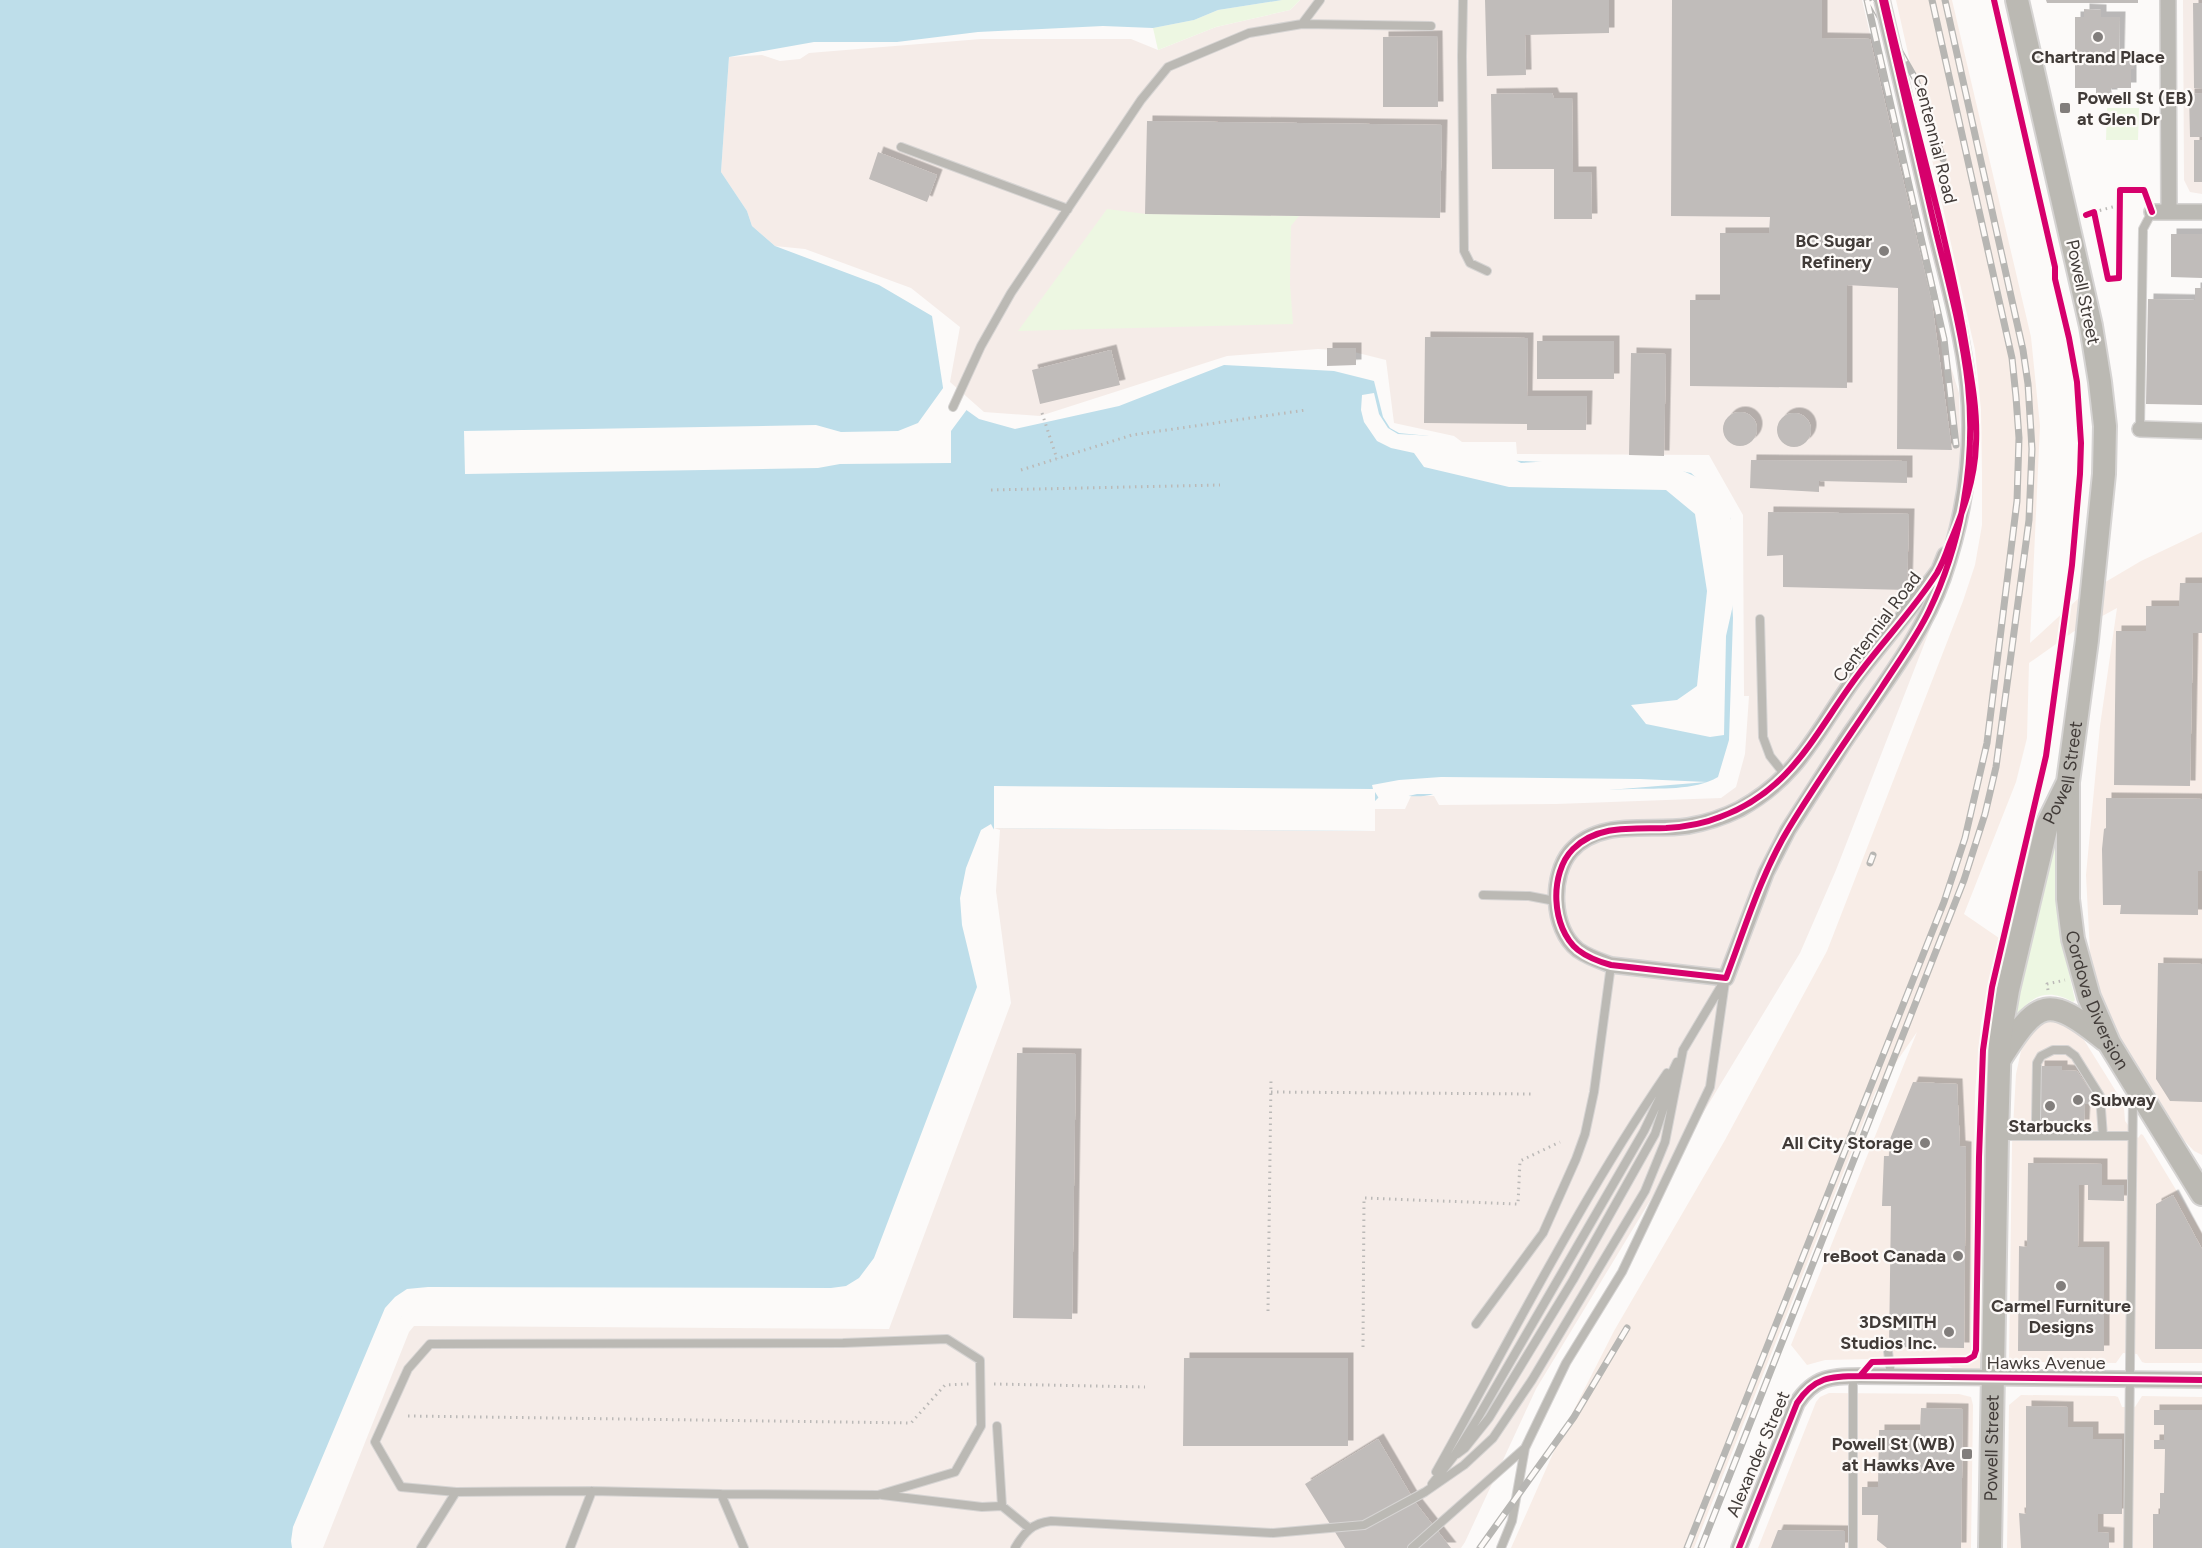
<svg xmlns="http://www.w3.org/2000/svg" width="2202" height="1548" font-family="Figtree,sans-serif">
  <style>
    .built { fill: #f8ede7 }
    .industrial { fill: #f5ece8 }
    .green { fill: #edf7e2 }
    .water { fill: #bedeea }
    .pier { fill: #fcfaf9 }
    .building { fill: #c0bcba; filter: url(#shadow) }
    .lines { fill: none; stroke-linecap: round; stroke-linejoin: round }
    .lane-casing { stroke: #d6d4d3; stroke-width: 10 }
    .street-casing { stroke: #d6d4d3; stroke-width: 18 }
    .secondary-casing { stroke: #d6d4d3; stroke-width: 26 }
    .path { stroke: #bbb9b7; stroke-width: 3; stroke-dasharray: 1.5 4.5; stroke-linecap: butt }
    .lane { stroke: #bbb9b4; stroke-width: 8 }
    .street { stroke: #bbb9b4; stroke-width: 15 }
    .secondary { stroke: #bbb9b3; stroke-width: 22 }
    .rail-casing { stroke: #b7b6b3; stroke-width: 7 }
    .rail { stroke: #fdfaf8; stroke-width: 4.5; stroke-dasharray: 14; stroke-linecap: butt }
    .street-bridge-casing { stroke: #d6d4d3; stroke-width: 18; stroke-linecap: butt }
    .street-bridge { stroke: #bbb9b4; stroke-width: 15 }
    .cycleway-casing { stroke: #fdfaf8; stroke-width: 10 }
    .cycleway { stroke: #d6006c; stroke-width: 6 }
    .poi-dot { fill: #827e7c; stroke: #fdfaf8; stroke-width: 2 }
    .labels { text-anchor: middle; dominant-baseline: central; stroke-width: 4.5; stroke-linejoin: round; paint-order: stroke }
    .poi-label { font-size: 18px; font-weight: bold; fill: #413b38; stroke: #fdfaf8; text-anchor: end }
    .street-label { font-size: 18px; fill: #413b38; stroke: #fdfaf8 }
  </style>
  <defs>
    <filter id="shadow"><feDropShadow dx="5.5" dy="-5.5" stdDeviation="0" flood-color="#0004"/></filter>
  </defs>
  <rect width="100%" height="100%" fill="#fcfaf9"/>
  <path class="built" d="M 1896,0 L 1952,0 L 2031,337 L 2040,426 L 2030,643 L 2080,597 L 2141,561 L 2202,532 L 2202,1155 L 2194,1151 L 2179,1135 L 2130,1057 L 2105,1008 L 2091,972 L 2086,875 L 2100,726 L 2117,608 L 2073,632 L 2029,663 L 2027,738 L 2016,782 L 1964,914 L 1999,938 L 1981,1023 L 1975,1093 L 1972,1345 L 1981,1354 L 1981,1369 L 1957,1370 L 1945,1364 L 1912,1364 L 1904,1367 L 1874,1366 L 1871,1359 L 1825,1360 L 1807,1365 L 1791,1345 L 1917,1032 L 1875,1093 L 1694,1548 L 1511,1548 L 1562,1433 L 1614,1331 L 1725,1140 L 1827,951 L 1963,601 L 1975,565 L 1982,525 L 1982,474 L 1981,410 L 1975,350 Z
    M 2049,1021 L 2064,1023 L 2078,1033 L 2084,1040 L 2122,1101 L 2124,1108 L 2125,1121 L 2138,1138 L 2141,1134 L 2143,1135 L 2202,1233 L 2202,1363 L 2145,1363 L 2142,1362 L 2137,1354 L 2123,1353 L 2116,1363 L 2040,1362 L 2019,1369 L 2010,1365 L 2009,1361 L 2012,1145 L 2016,1074 L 2021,1051 L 2033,1030 Z
    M 1829,1393 L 1959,1394 L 1971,1397 L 1973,1405 L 1971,1548 L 1758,1548 L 1816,1402 L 1820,1397 Z
    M 2021,1395 L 2115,1396 L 2118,1397 L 2122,1407 L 2135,1407 L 2142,1396 L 2202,1397 L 2202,1548 L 2007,1548 L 2009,1405 Z"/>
  <path class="industrial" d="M 1300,0 L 1862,0 L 1941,335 L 1959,393 L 1961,470 L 1934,619 L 1836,870 L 1800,953 L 1536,1389 L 1465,1542 L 1461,1548 L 323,1548 L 409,1332 L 414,1326 L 889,1329 L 1011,1003 L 996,891 L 1000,830 L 994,828 L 1375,789 L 1375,809 L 1405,809 L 1411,796 L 1434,796 L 1439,805 L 1556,804 L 1721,798 L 1736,787 L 1745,754 L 1749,696 L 1744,696 L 1743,515 L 1709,455 L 1517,454 L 1516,442 L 1462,442 L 1454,436 L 1394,423 L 1386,360 L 1350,351 L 1318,349 L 1227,356 L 1040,416 L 984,412 L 950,382 L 960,327 L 911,288 L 805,249 L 775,246 L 752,226 L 747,211 L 721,172 L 729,57 L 762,55 L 780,61 L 800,59 L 809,53 L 981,39 L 1131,39 L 1158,50 L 1216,27 L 1290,10 Z
    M 2183,0 L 2202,0 L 2202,194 L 2190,192 L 2184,180 Z"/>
  <path class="green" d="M 1282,0 L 1300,0 L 1290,10 L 1216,27 L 1158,50 L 1153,28 L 1194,20 L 1218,10 Z
    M 2107,108 L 2139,108 L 2138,140 L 2106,140 Z
    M 1107,209 L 1146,214 L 1299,216 L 1291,226 L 1290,284 L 1293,324 L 1018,331 Z
    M 2055,837 L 2058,837 C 2052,897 2062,942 2075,1000 L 2073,1002 C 2048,988 2031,995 2016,1017 L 2013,1016 Z"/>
  <path class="water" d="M 0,0 L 1282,0 L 1218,10 L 1194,20 L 1153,28 L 1103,26 L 978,32 L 897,42 L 814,42 L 729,57 L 721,172 L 747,211 L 752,226 L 775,246 L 879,285 L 932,316 L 944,394 L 979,419 L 1015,429 L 1119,406 L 1224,365 L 1334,371 L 1374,381 L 1383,417 L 1390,428 L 1399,433 L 1429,436 L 1505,460 L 1671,469 L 1691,473 L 1719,498 L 1731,519 L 1730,565 L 1733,618 L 1729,740 L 1718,777 C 1694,791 1659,788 1632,789 C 1568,791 1505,791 1442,790 C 1425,801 1402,795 1384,792 L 1375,801 L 1375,831 L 994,828 L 972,890 L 972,927 L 987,981 L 869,1293 L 404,1310 L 304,1537 L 307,1548 L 0,1548 Z"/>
  <path class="pier" d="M 946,384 L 947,393 L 968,408 L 951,431 L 951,463 L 840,464 L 818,468 L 465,474 L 464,431 L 816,425 L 841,432 L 898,431 L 918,423 Z
    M 1374,393 L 1379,414 L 1388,428 L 1398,434 L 1433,436 L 1510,457 L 1521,463 L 1568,460 L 1672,466 L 1703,480 L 1719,494 L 1730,513 L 1733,534 L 1735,596 L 1726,636 L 1724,735 L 1710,737 L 1646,724 L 1631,705 L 1677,700 L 1697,686 L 1707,591 L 1695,514 L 1666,490 L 1509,487 L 1424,467 L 1414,453 L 1391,448 L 1377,441 L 1364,422 L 1361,410 L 1362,395 Z
    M 1441,777 L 1640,779 L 1707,782 L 1560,794 L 1417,794 L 1400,798 L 1385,795 L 1380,800 L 1375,792 L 1375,831 L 994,828 L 994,786 L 1373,789 L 1372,785 L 1399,780 Z
    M 991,824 L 995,832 L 980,885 L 978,890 L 974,891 L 974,925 L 979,929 L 990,981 L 990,992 L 984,1020 L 871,1295 L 859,1301 L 837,1303 L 405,1313 L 402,1316 L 307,1538 L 310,1548 L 292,1548 L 291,1541 L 293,1527 L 385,1308 L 395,1297 L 407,1289 L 428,1287 L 831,1288 L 846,1286 L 859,1278 L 874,1258 L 977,987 L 962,925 L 960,898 L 966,868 L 981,830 Z"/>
  <path class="building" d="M 1485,0 L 1609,0 L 1609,33 L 1525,35 L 1526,75 L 1487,76 Z
    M 1672,0 L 1822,0 L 1822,38 L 1870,39 L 1932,303 L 1952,450 L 1897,449 L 1898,288 L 1847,285 L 1847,388 L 1690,386 L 1690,300 L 1720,300 L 1720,233 L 1769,233 L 1770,217 L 1671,216 Z
    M 2046,0 L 2138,0 L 2138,3 L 2047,3 Z
    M 2193,3 L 2202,3 L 2202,88 L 2194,88 Z
    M 2084,9 L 2101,10 L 2101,17 L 2120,17 L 2119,58 L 2134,58 L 2134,69 L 2131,69 L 2131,88 L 2111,88 L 2112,95 L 2096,95 L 2096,88 L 2075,88 L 2075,17 L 2084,17 Z
    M 1437,36 L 1438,107 L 1383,107 L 1383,37 Z
    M 1552,93 L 1554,98 L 1572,98 L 1573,172 L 1591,172 L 1592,219 L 1554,219 L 1554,169 L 1492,169 L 1491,94 Z
    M 2202,93 L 2202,137 L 2190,137 L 2189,94 Z
    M 1147,121 L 1442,125 L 1440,218 L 1145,214 Z
    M 2194,140 L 2202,140 L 2202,182 L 2194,182 Z
    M 878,152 L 937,175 L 927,202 L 869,179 Z
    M 2171,234 L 2202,234 L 2202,278 L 2171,277 Z
    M 2195,288 L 2202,288 L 2202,405 L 2146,404 L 2148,299 L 2195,300 Z
    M 1425,337 L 1528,338 L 1527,396 L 1587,396 L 1586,430 L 1527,430 L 1527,424 L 1424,423 Z
    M 1537,341 L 1614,341 L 1614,379 L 1537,379 Z
    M 1327,348 L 1356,348 L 1356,365 L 1327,366 Z
    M 1111,350 L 1120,385 L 1040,404 L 1032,370 Z
    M 1631,353 L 1666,354 L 1664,456 L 1629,455 Z
    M1723 429a17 17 0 1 1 34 0a17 17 0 1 1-34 0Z
    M1777 430a17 17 0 1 1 34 0a17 17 0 1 1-34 0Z
    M 1751,460 L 1907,461 L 1907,483 L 1819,481 L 1819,492 L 1750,488 Z
    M 1768,512 L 1909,514 L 1907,590 L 1783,587 L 1783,555 L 1767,556 Z
    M 2180,583 L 2202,583 L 2202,633 L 2193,633 L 2190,786 L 2114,785 L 2116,631 L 2146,631 L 2146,606 L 2179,606 Z
    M 2106,798 L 2202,799 L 2202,871 L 2198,871 L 2198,915 L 2120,914 L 2121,905 L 2103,905 L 2102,849 L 2104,829 L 2106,828 Z
    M 2158,963 L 2202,964 L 2202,1102 L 2170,1101 L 2156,1079 Z
    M 1017,1053 L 1076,1054 L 1072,1319 L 1013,1318 Z
    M 2039,1066 L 2062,1066 L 2062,1070 L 2077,1071 L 2094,1096 L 2094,1104 L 2085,1104 L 2084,1125 L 2061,1125 L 2061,1122 L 2039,1121 Z
    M 1913,1082 L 1957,1084 L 1960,1146 L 1966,1147 L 1964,1348 L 1889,1347 L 1891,1206 L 1882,1206 L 1884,1156 L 1889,1156 L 1890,1139 Z
    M 2028,1163 L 2102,1164 L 2102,1185 L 2124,1185 L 2124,1201 L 2088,1200 L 2088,1185 L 2079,1185 L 2078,1247 L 2104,1247 L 2104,1351 L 2018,1351 L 2019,1246 L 2027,1247 Z
    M 2173,1195 L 2202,1249 L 2202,1349 L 2155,1349 L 2156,1204 Z
    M 1184,1358 L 1348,1358 L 1348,1446 L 1183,1446 Z
    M 2026,1406 L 2068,1407 L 2068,1427 L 2093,1427 L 2093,1439 L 2122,1439 L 2122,1514 L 2098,1514 L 2098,1532 L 2109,1533 L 2109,1548 L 2021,1548 L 2019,1513 L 2026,1514 Z
    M 1921,1408 L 1963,1409 L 1961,1548 L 1887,1548 L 1877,1540 L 1878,1515 L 1862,1515 L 1862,1487 L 1878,1487 L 1879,1430 L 1920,1430 Z
    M 2154,1410 L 2202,1410 L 2202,1548 L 2153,1548 L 2153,1514 L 2160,1514 L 2160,1493 L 2164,1493 L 2165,1449 L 2154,1449 L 2154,1440 L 2164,1440 L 2164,1425 L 2154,1425 Z
    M 1378,1439 L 1415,1502 L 1451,1548 L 1345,1548 L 1305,1484 Z
    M 1778,1530 L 1845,1531 L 1845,1548 L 1771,1548 Z"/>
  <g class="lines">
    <g class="lane-casing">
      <path id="lane" d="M 1463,0 L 1462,56 L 1464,251 L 1470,263 L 1487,271
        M 1302,24 L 1431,26
        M 901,147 L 1068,209
        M 953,407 L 981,346 L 1011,293 L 1141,100 L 1168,67 L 1249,33 L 1302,24 L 1320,0
        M 2140,429 L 2143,229 L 2152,212
        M 1760,619 L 1763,737 L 1770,756 L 1786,776
        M 1483,895 L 1529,896 L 1555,901
        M 1998,1136 L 2132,1136
        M 2041,1136 L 2036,1120 L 2037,1063 L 2041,1056 L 2053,1050 L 2067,1050 L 2075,1056 L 2100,1096 L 2103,1136
        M 1476,1324 L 1543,1233 L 1576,1159 L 1585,1134 L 1594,1092 L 1611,965
        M 1887,1343 L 1891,1376
        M 997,1426 L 1002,1506
        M 1457,1454 L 1465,1448 L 1489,1418 L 1573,1280 L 1655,1134 L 1672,1082
        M 1436,1472 C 1511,1338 1580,1200 1667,1073
        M 1432,1484 L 1454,1456 L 1479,1416 L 1644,1131 L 1677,1062
        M 456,1492 L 401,1487 L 375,1442 L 408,1369 L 430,1344 L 843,1343 L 947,1339 L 980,1360 L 981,1426 L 955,1472 L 878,1495 L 721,1494
        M 882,1495 L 982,1507 L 1002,1506 L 1029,1528
        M 421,1548 L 456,1492 L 592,1491 L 721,1494 L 744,1548
        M 570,1548 L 592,1491
        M 1015,1548 C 1024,1532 1033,1523 1051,1521 L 1273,1533 L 1364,1525 L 1425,1492 L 1464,1465 L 1493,1438 L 1532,1380 L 1645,1191 L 1665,1142 L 1683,1050 L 1726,978
        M 1412,1548 L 1525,1448
        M 1501,1548 L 1512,1521 L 1525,1448 L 1566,1363 L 1622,1272 L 1710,1087 L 1725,982
        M 1853,1548 L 1853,1376
        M 2128,1548 L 2133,1094"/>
    </g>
    <g class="street-casing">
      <path id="street" d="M 2168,0 L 2169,212
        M 2152,212 L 2202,212
        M 2140,429 L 2202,431
        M 1845,741 L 1788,830 L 1766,873 L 1726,978 L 1611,965 C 1600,961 1588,957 1578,950 C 1551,929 1550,875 1571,851 C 1600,818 1650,832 1688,826 C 1705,823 1724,817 1740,809 C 1802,775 1818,727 1858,674 C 1885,639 1913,606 1939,570 L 1945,555
        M 1739,1548 L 1797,1403 C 1814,1377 1831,1376 1860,1376 L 2202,1380"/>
    </g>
    <g class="secondary-casing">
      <g id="secondary">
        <path id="s1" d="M 2068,786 L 2068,899 L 2073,939 L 2089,997 L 2109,1043 L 2202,1194"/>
        <path d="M 2000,1059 C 2038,999 2048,994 2105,1040"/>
        <path id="s2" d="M 1990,1548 L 1997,1136 L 2000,1037 L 2008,990 L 2047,825 L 2068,782 L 2087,640 L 2104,474 L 2105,426 L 2100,382 L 2091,326 L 2017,0"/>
      </g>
    </g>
    <path class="path" d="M 2094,212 L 2120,205
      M 1042,413 L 1057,459
      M 1021,470 L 1132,435 L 1306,410
      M 991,490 L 1220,485
      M 2048,990 L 2047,984 L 2065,980
      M 1271,1092 L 1531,1094
      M 1268,1311 L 1271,1078
      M 1363,1347 L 1364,1198 L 1518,1204 L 1520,1161 L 1560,1142
      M 994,1384 L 1145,1387
      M 408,1416 L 911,1423 L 945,1385 L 969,1384"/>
    <use href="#lane" class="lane"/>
    <use href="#street" class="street"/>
    <use href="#secondary" class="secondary"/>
    <g class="rail-casing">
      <path id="rail" d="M 1867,0 L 1944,339 L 1956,445
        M 1871,1 L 1916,80 L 1943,159
        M 1870,863 L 1873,855
        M 1480,1548 L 1574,1417 L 1627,1328
        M 1687,1548 L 1944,902 L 1965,838 L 1987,743 L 2017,501 L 2019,438 L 2016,397 L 2012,358 L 2001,309 L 1932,0
        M 1701,1548 L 1964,880 L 1985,814 L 1996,767 L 2029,520 L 2032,449 L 2028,384 L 2023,350 L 1945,0"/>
    </g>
    <use href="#rail" class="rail"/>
    <g class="street-bridge-casing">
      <path id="street-bridge" d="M 1845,741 C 1880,689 1922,637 1943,578 C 1964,517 1974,450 1968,386 C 1962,329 1945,272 1932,217 C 1916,145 1899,72 1882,0"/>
    </g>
    <use href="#street-bridge" class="street-bridge"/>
    <g class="cycleway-casing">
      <path id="cycleway" d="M 1882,0 C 1899,72 1915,144 1932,215 C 1945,271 1962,328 1968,385 C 1976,460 1962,543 1929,611 C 1916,638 1898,662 1882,687 C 1851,734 1818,780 1789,828 C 1761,874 1745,928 1726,978 L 1611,965 C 1600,962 1587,957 1578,950 C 1551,928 1549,873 1573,849 C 1598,824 1634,829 1666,828 C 1684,827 1703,824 1720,817 C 1793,790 1815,732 1858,675 C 1884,640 1914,609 1937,573 C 1942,564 1946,554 1949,545 C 1963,512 1975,480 1976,444 C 1978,406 1969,366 1963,329 C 1943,218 1910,110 1885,0
        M 2086,215 L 2094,212 L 2108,279 L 2119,278 L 2120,190 L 2144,190 L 2152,212
        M 1860,1376 L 1872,1362 L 1967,1360 L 1974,1356 L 1976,1350 L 1979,1157 L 1983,1050 L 1992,987 L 2046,756 L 2072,565 L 2080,474 L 2081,443 L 2077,382 L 2069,338 L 2055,279 L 2055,267 L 1994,0
        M 1739,1548 L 1797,1403 C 1814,1377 1831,1376 1860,1376 L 2202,1380"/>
    </g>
    <use href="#cycleway" class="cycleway"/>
  </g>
  <g class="poi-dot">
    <circle cx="2098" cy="37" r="6"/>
    <rect x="2059" y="102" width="12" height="12" rx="3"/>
    <circle cx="1884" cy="251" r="6"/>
    <circle cx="2078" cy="1100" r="6"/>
    <circle cx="2050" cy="1106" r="6"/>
    <circle cx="1925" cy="1143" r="6"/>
    <circle cx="1958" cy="1256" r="6"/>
    <circle cx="2061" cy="1286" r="6"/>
    <circle cx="1949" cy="1332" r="6"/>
    <rect x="1961" y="1448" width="12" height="12" rx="3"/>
  </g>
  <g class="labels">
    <g class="poi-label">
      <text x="2098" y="57" text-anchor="middle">Chartrand Place</text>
      <text x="2077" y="98" text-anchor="start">Powell St (EB)<tspan x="2077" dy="21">at Glen Dr</tspan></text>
      <text x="1872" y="241">BC Sugar<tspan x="1872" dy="21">Refinery</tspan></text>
      <text x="2090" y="1100" text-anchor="start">Subway</text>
      <text x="2050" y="1126" text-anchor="middle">Starbucks</text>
      <text x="1913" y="1143">All City Storage</text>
      <text x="1946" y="1256">reBoot Canada</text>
      <text x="2061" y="1306" text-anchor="middle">Carmel Furniture<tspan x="2061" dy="21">Designs</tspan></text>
      <text x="1937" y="1322">3DSMITH<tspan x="1937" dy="21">Studios Inc.</tspan></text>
      <text x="1955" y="1444">Powell St (WB)<tspan x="1955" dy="21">at Hawks Ave</tspan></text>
    </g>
    <g class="street-label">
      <text transform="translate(1935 139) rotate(76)">Centennial Road</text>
      <text transform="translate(2083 292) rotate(78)">Powell Street</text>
      <text transform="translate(1877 627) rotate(-53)">Centennial Road</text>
      <text stroke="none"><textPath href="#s2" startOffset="784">Powell Street</textPath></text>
      <text stroke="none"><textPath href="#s1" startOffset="219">Cordova Diversion</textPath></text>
      <text x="2046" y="1363">Hawks Avenue</text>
      <text stroke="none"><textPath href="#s2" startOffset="100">Powell Street</textPath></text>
      <text transform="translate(1758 1454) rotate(-67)">Alexander Street</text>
    </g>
  </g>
</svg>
